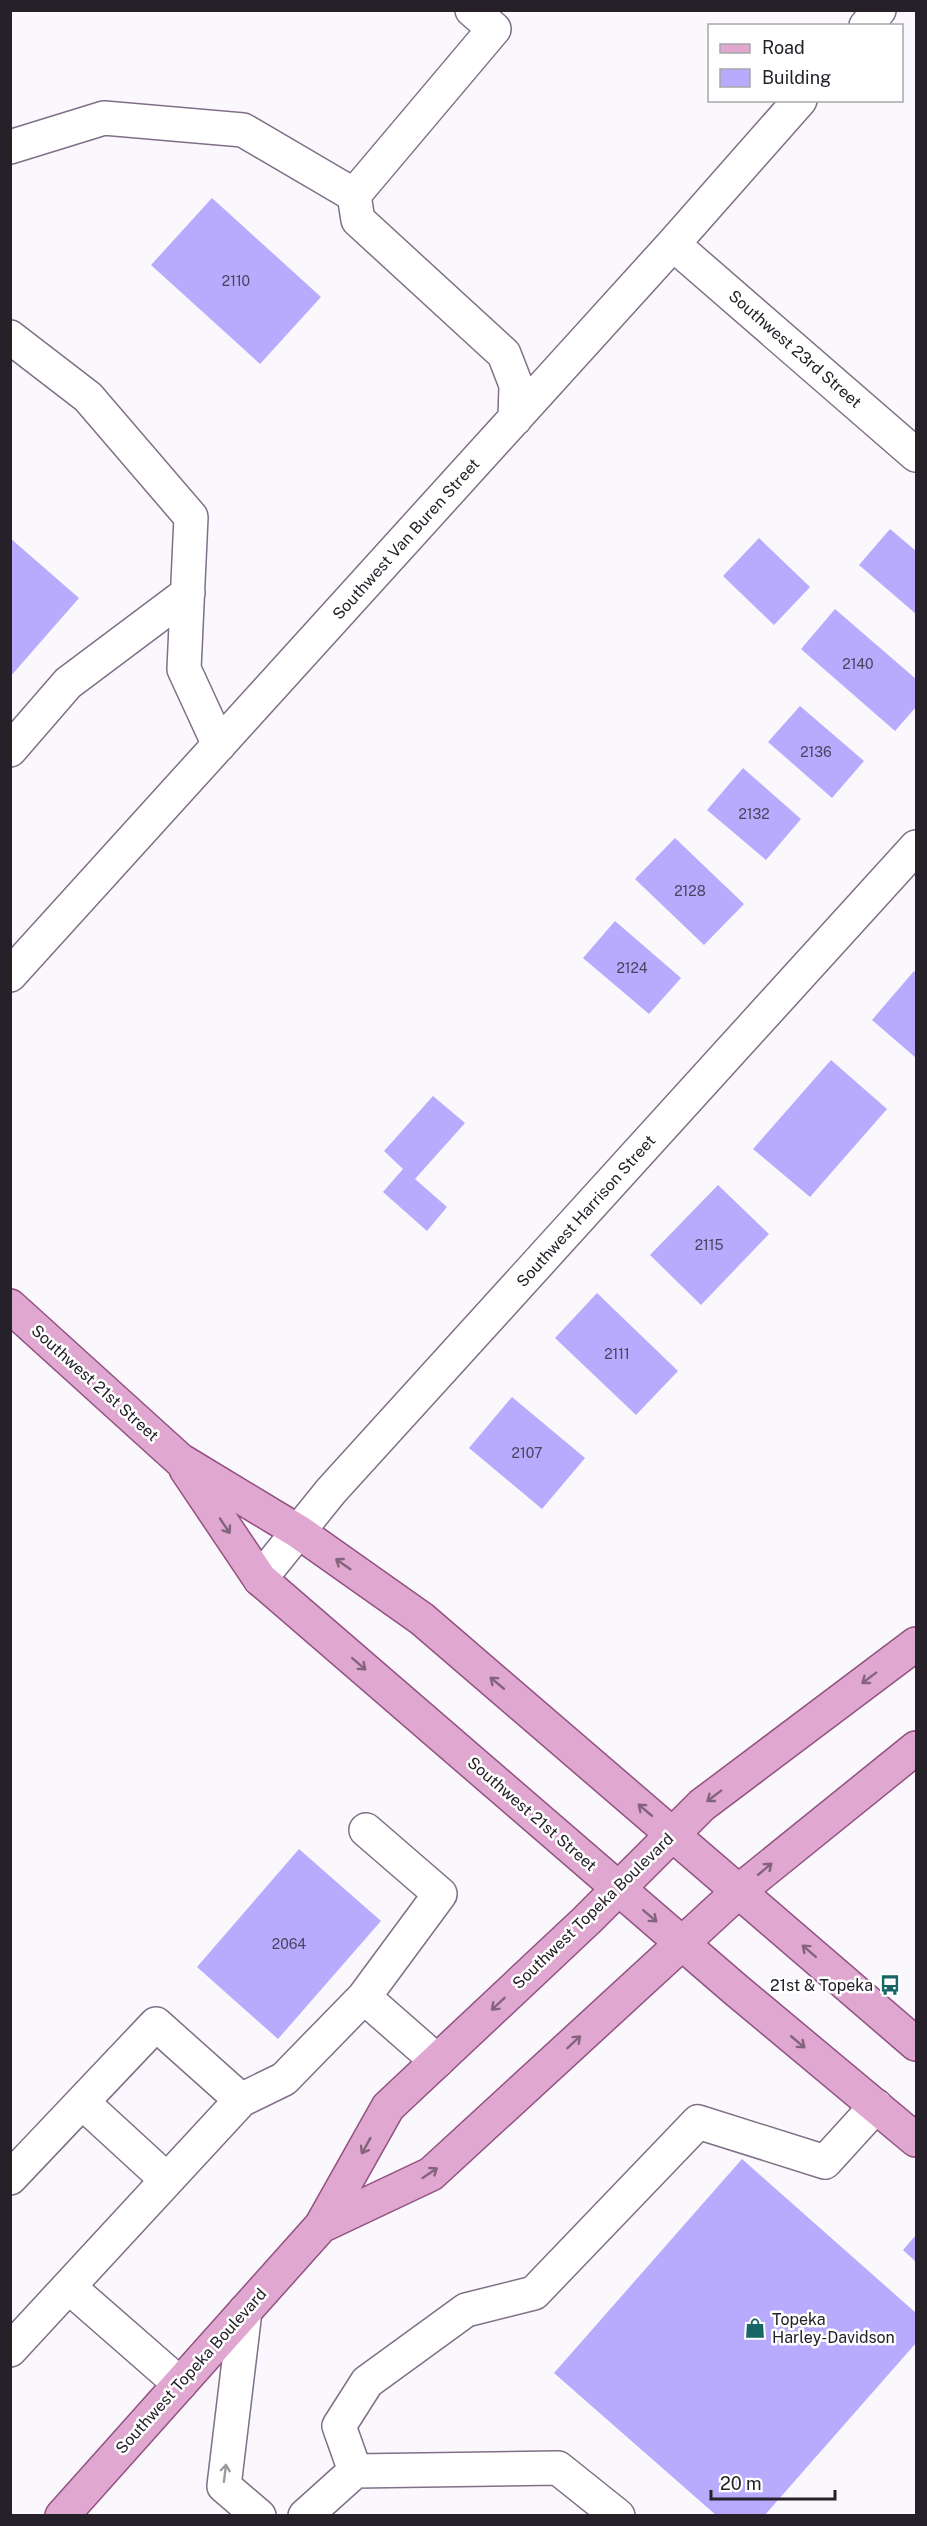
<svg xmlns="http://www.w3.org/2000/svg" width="927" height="2526" font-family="'Public Sans',sans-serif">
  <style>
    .building { fill: #b8abfe }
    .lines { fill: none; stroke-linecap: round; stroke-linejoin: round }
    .minor-casing { stroke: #7f6f87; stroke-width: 36 }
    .major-casing { stroke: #925281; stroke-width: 36 }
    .minor { stroke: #fff; stroke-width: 33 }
    .major { stroke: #e0a7d0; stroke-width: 33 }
    .oneway { stroke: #83647c }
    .oneway2 { stroke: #9d9b9f }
    .labels { text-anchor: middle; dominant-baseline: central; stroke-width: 5; stroke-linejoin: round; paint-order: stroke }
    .number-label { font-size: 14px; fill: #4a435e }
    .street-label { font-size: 16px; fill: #262029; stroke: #fff }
    .poi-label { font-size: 16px; fill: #262029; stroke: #fff; text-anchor: end }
  </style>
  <rect width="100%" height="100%" fill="#fbf8fd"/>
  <path class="building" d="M 212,198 L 321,297 L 260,364 L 151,265 Z
    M 890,529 L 916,551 L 916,614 L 859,565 Z
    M 10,538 L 79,598 L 10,677 Z
    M 759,538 L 810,587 L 774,625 L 723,576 Z
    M 835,609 L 916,679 L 916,707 L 895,731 L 801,649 Z
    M 800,706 L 864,761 L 832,798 L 768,742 Z
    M 743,768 L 801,819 L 766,860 L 707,810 Z
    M 675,838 L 744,904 L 704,945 L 635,879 Z
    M 615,921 L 681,978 L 649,1014 L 583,958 Z
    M 914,971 L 916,974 L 916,1058 L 872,1020 Z
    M 831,1060 L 887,1109 L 810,1197 L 753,1149 Z
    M 433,1096 L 465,1123 L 415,1179 L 447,1207 L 427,1231 L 383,1192 L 403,1169 L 384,1151 Z
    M 718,1185 L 769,1234 L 701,1305 L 650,1255 Z
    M 597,1293 L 678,1371 L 636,1415 L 555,1338 Z
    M 512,1397 L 585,1458 L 542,1509 L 469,1448 Z
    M 299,1849 L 381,1921 L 278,2039 L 197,1967 Z
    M 742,2159 L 916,2313 L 916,2343 L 764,2516 L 717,2516 L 554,2373 Z
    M 916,2235 L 916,2262 L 903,2250 Z"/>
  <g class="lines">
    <g class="minor-casing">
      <path id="minor" d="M 472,10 L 494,29 L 354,195 L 358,220 L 504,354 L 516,385 L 515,419
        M 866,26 L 879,10
        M 10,147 L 104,118 L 243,130 L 354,195
        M 673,244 L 916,455
        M 10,337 L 88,397 L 191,517 L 184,669 L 219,745
        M 10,750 L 68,683 L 188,593
        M 10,975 L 673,244 L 800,100
        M 260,1579 L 331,1491 L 916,847
        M 364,1997 L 437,2061
        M 241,2100 L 284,2079 L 364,1997 L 440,1894 L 366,1830
        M 82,2102 L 167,2180
        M 10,2178 L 156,2024 L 241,2100 L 10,2350
        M 69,2287 L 180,2384
        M 245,2311 L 224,2486 L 259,2516
        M 355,2471 L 339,2426 L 367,2382 L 466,2310 L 534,2293 L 698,2122 L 825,2162 L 876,2106
        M 305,2516 L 355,2471 L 558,2468 L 618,2516"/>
    </g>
    <g class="major-casing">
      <path id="major" d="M 10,1306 L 180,1460 L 299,1532 L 422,1619 L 916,2044
        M 186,1469 L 260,1579 L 735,1989 L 916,2140
        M 321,2226 L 431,2174 L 739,1891 L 916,1748
        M 62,2516 L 321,2226 L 388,2107 L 587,1920 L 702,1805 L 916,1644"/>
    </g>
    <use href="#minor" class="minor"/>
    <use href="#major" class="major"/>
  </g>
  <defs><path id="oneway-shaft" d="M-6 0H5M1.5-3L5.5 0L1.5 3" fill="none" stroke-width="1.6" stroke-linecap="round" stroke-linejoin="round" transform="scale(1.5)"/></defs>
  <g class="oneway">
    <use href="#oneway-shaft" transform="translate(225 1526) rotate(56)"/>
    <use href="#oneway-shaft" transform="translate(343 1564) rotate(-145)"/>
    <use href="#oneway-shaft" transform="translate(359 1664) rotate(41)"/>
    <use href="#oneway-shaft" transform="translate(869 1678) rotate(143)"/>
    <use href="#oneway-shaft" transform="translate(497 1683) rotate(-140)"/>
    <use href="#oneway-shaft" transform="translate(714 1796) rotate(143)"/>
    <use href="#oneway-shaft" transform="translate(645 1810) rotate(-140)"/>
    <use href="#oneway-shaft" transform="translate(765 1869) rotate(-40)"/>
    <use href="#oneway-shaft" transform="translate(650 1916) rotate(41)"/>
    <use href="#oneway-shaft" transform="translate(809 1951) rotate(-139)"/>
    <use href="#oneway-shaft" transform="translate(498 2004) rotate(137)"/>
    <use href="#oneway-shaft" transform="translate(574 2042) rotate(-43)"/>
    <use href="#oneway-shaft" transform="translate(798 2042) rotate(40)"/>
    <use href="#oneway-shaft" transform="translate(366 2146) rotate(119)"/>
    <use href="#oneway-shaft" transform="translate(430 2173) rotate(-34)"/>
  </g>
  <use class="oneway2" href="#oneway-shaft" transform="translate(225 2473) rotate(-83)"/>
  <defs>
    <g id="bus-bare" transform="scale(1.62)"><path d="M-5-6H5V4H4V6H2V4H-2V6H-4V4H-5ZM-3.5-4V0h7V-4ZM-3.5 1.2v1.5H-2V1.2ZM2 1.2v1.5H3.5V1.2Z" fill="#176665" stroke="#fff" stroke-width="2.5" paint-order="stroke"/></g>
    <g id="shop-bare" transform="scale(1.62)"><path d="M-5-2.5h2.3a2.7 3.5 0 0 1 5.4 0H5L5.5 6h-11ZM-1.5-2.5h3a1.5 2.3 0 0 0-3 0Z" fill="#176665" stroke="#fff" stroke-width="2.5" paint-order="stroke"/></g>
  </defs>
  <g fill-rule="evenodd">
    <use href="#bus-bare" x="890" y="1985"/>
    <use href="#shop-bare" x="755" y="2328"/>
  </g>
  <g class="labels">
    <g class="number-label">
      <text x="236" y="281">2110</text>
      <text x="858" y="664">2140</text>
      <text x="816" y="752">2136</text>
      <text x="754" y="814">2132</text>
      <text x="690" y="891">2128</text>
      <text x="632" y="968">2124</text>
      <text x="709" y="1245">2115</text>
      <text x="617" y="1354">2111</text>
      <text x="527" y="1453">2107</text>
      <text x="289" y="1944">2064</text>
    </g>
    <g class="street-label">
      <text transform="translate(795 349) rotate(41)">Southwest 23rd Street</text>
      <text transform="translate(406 539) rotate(-48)">Southwest Van Buren Street</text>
      <text transform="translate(586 1211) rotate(-48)">Southwest Harrison Street</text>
      <text transform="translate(95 1383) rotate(42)">Southwest 21st Street</text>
      <text transform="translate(532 1814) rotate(41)">Southwest 21st Street</text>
      <text transform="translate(593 1911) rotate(-44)">Southwest Topeka Boulevard</text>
      <text transform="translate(191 2371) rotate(-48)">Southwest Topeka Boulevard</text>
    </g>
    <g class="poi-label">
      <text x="873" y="1985">21st &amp; Topeka</text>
      <text x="772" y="2319" text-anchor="start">Topeka<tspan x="772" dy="18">Harley-Davidson</tspan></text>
    </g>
  </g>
  <rect width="927" height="2526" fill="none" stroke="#262029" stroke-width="24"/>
  <rect x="708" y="24" width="195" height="78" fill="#ffffff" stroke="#a8a6a9" stroke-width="1.5"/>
  <rect x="720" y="44" width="30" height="9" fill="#e0a7d0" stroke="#a8a6a9" stroke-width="1.5"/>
  <text x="762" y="54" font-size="18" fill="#262029">Road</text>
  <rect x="720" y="69" width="30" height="18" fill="#b8abfe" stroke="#a8a6a9" stroke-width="1.5"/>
  <text x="762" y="84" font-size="18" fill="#262029">Building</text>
  <path d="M711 2490v9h124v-9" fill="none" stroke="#262029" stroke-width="3"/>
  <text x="720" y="2490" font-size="18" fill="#262029" stroke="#ffffff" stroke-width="4.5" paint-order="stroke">20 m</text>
</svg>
